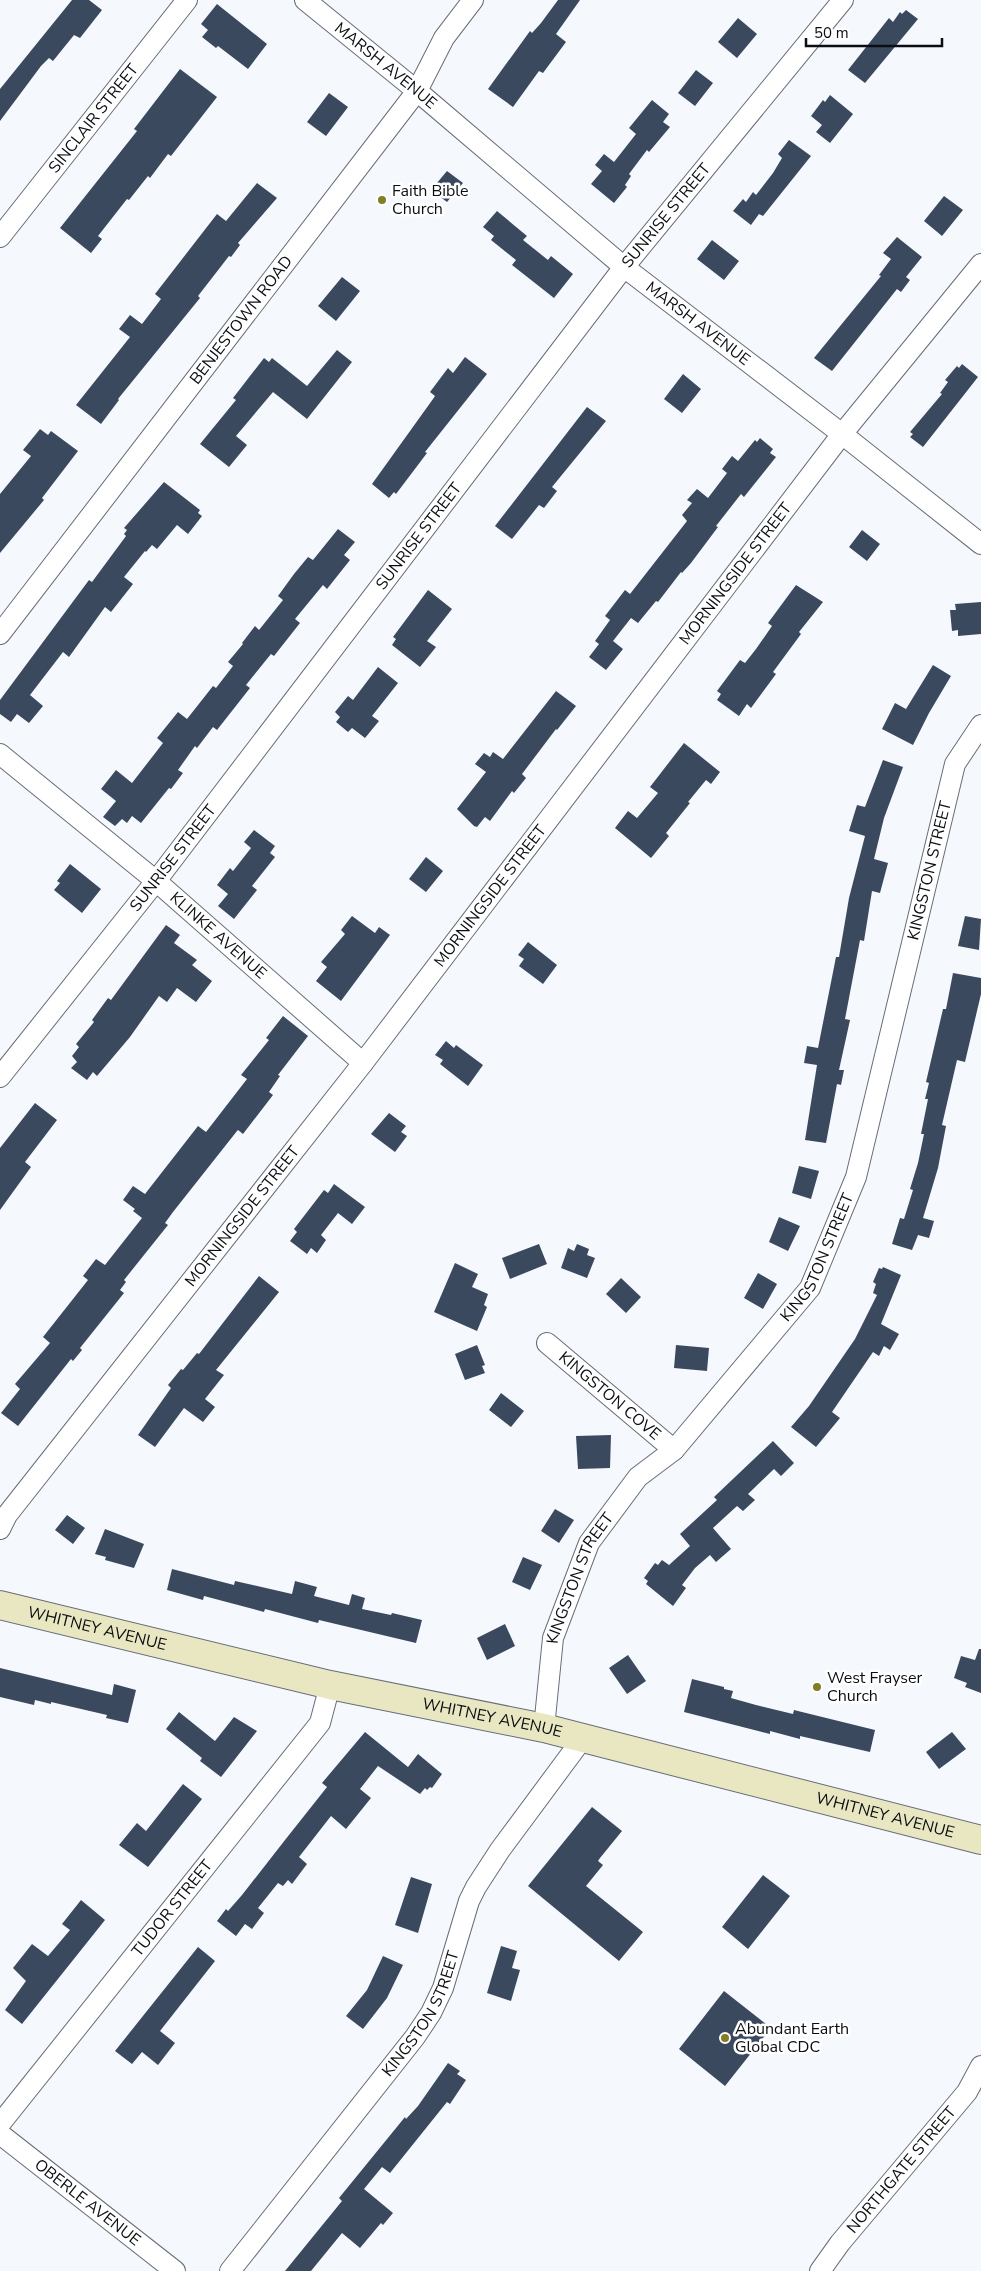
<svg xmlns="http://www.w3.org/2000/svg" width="981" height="2271" font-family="'Nunito Sans',sans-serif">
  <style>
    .building { fill: #3b495f }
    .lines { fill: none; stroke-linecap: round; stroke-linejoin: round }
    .street-casing { stroke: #676d78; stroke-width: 22 }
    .secondary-casing { stroke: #676d78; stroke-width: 30 }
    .street { stroke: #fff; stroke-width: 20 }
    .secondary { stroke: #e9e7c1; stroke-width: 28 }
    .poi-dot { fill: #837d24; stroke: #fff; stroke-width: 2 }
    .labels { text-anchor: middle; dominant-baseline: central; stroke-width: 5; stroke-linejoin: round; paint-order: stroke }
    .street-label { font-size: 16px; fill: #0a0d11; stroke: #fff }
    .poi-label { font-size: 16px; fill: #0a0d11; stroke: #fff; text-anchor: start }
  </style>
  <rect width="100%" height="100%" fill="#f5f9fe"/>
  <path class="building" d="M 72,0 L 89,0 L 102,10 L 80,38 L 74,35 L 53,61 L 49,58 L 41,66 L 0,121 L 0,89 Z
    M 558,0 L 580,0 L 556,34 L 566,42 L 543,73 L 539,71 L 513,107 L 488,89 L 530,31 L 532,33 L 541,23 Z
    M 217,4 L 267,44 L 248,69 L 218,46 L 216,48 L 202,37 L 208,30 L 201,24 Z
    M 906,10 L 918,19 L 865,83 L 848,70 L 889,18 L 893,22 L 900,12 L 902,14 Z
    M 738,18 L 757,34 L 737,58 L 718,42 Z
    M 180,69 L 217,97 L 171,156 L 168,154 L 150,178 L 148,176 L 129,200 L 127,199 L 98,236 L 102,239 L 91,253 L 60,228 L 137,131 L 134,129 Z
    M 696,70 L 713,83 L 695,106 L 678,93 Z
    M 329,93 L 348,107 L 326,136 L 307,122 Z
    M 830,95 L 853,114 L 830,143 L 816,132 L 822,125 L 811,116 L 823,100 L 825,102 Z
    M 652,100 L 669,114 L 663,122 L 670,127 L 649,152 L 647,150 L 629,174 L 631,176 L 625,185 L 627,187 L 614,203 L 591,184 L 602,171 L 595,165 L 604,154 L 614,162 L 636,134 L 629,128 Z
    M 789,140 L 811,156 L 763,216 L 759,214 L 751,225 L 733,211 L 743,199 L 746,202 L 753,192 L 756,195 L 773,173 L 782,158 L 778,154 Z
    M 447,171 L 463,183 L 447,202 L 431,190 Z
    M 257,183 L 277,198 L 238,243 L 240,245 L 231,257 L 229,256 L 198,296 L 200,298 L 118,399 L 119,400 L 101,424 L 76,405 L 130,337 L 119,329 L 130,315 L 142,324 L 161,299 L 155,294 L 217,214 L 226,221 Z
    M 944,196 L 963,210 L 942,236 L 924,221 Z
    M 497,211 L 527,236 L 523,240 L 548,260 L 551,256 L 573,274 L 554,298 L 512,265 L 516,260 L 491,240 L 494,236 L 483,227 Z
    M 897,237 L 922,257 L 906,277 L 910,280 L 901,292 L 897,289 L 832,371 L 814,358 L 881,276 L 879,275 L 891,259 L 883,253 Z
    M 712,240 L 739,261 L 724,280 L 697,259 Z
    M 342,277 L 360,291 L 336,321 L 318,306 Z
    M 337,350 L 352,362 L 307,419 L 273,392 L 236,436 L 247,445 L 229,467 L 200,444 L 236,400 L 233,398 L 264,358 L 269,362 L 272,358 L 307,386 Z
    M 465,357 L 487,374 L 425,452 L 427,453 L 396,494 L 394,492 L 389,498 L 372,484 L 433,399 L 435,396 L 430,392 L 448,368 L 453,373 Z
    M 962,364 L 978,377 L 923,447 L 910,437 L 913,434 L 910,432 L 942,394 L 940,393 L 948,382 L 945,380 L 957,366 L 959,368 Z
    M 683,374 L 701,389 L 682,413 L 664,399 Z
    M 587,407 L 606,421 L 552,487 L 557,491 L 544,508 L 539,505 L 512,539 L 495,526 Z
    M 40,429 L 48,435 L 51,431 L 78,451 L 42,498 L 44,500 L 0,553 L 0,494 L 31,456 L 23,450 Z
    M 760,438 L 773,449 L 770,453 L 776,457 L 744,497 L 741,494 L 716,526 L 718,527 L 691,563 L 682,573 L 681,572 L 658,602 L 656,601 L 638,623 L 631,618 L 613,641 L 623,649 L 606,670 L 589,657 L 599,644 L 595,641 L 610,620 L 605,616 L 625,590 L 630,594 L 687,521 L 682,515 L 692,503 L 687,500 L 697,489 L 708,498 L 727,473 L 722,469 L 732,456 L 738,461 L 755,440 L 757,442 Z
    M 164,482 L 200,510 L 198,513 L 202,516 L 188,534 L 177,525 L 157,549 L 152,545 L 146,552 L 145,551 L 124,577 L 133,584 L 111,612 L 105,607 L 69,657 L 63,652 L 30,695 L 43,706 L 29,723 L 17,714 L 11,722 L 0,714 L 0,700 L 89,580 L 92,582 L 126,536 L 124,534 L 127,530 L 124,528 Z
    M 338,529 L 355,542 L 344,555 L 350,560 L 327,589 L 323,585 L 295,619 L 300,623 L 274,656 L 271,654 L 246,685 L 250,688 L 217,730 L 213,727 L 197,748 L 195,746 L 178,770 L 183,773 L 171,789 L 169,788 L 141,823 L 132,816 L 127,823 L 122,819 L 115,826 L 103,817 L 116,801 L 101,789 L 116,770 L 132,783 L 163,743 L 157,738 L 178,712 L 187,719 L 213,686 L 216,688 L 233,666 L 228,662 L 243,644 L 242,643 L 255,626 L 259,630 L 283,600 L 278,596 L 294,574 L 308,557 L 313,560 Z
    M 862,530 L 880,544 L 867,561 L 849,547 Z
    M 796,585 L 823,602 L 799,632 L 801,634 L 773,672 L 776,674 L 751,708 L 747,704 L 739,716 L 717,700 L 721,694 L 717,691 L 740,660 L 745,663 L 756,649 L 772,626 L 768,623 Z
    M 428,590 L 452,609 L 427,641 L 436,647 L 420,667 L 392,645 L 396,639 L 393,637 Z
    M 981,602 L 981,634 L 958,636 L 958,630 L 952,631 L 950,610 L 956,610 L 955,604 Z
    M 933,665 L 951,676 L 929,713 L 913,745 L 882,729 L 895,703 L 906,709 Z
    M 378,667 L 398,683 L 372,716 L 379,721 L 365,738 L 352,728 L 348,732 L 336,722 L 340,717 L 335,712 L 348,696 L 353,700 Z
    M 556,691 L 576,706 L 557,730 L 556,729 L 522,774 L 526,778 L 514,793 L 512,791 L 490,821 L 485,817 L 477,827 L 474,826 L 457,809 L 486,772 L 475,764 L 484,753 L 490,757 L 493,752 L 503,759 Z
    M 684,743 L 720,772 L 711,784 L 706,780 L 688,802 L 690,803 L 666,833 L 669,836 L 651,858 L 615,828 L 628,811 L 637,818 L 658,793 L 650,787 Z
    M 883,760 L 903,767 L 884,818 L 874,859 L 888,863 L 880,893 L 872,891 L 864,941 L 860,940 L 845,1019 L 850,1020 L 839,1070 L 844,1070 L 841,1085 L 837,1084 L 826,1143 L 805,1140 L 817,1065 L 804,1063 L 807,1046 L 818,1048 L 836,957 L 839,957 L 849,898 L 865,836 L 849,831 L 857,805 L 865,807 Z
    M 254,830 L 275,846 L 270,853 L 275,857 L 252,886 L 257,890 L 234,919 L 218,906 L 228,894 L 217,885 L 230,868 L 233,871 L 251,848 L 244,842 Z
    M 426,857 L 443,871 L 426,892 L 409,879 Z
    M 70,864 L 101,889 L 82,913 L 54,890 L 60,883 L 57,881 Z
    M 352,916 L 375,933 L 379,927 L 390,935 L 341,1001 L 316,981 L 327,967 L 321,962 L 345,934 L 341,930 Z
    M 965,916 L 981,919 L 979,950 L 958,946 Z
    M 166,925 L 180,935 L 174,943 L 197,960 L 192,965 L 212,981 L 196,1002 L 177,988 L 167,1002 L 159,996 L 130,1037 L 97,1076 L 93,1072 L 87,1080 L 71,1068 L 77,1062 L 72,1056 L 79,1047 L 76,1044 L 94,1022 L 92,1020 L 108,998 L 111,1000 Z
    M 528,942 L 557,965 L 543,984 L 519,966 L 524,959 L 518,955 Z
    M 953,973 L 981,978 L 981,994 L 965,1062 L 957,1060 L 942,1125 L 946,1126 L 938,1168 L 923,1218 L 934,1221 L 929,1238 L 918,1235 L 912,1250 L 892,1244 L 900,1218 L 904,1219 L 913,1190 L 910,1189 L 918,1163 L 924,1134 L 921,1134 L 928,1099 L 925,1099 L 929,1083 L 926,1082 L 943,1009 L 946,1009 Z
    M 283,1016 L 308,1036 L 278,1075 L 280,1076 L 269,1092 L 273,1095 L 243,1134 L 238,1130 L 237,1131 L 173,1212 L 165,1223 L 168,1225 L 124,1280 L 126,1282 L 120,1290 L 124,1293 L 80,1348 L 82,1350 L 73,1361 L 71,1359 L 18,1426 L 1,1413 L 20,1389 L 15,1384 L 50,1343 L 43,1337 L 88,1280 L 83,1276 L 96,1259 L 105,1265 L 142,1218 L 133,1211 L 135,1209 L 123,1200 L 133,1186 L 145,1194 L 198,1126 L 206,1132 L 247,1079 L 241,1075 L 269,1040 L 266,1038 Z
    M 446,1041 L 454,1048 L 456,1045 L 483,1065 L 468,1086 L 440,1064 L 443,1060 L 435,1055 Z
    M 35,1103 L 57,1120 L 25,1162 L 31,1167 L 0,1210 L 0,1148 Z
    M 389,1113 L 406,1126 L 401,1132 L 407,1136 L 395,1152 L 371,1134 Z
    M 799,1166 L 819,1171 L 811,1199 L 792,1193 Z
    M 334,1184 L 365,1207 L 352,1224 L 338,1213 L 321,1235 L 326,1240 L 317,1253 L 311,1248 L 307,1254 L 290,1241 L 297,1232 L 294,1229 L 324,1190 L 328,1193 Z
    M 779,1217 L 800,1226 L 788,1251 L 769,1242 Z
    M 539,1244 L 547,1264 L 510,1279 L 502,1258 Z
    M 577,1244 L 589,1249 L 587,1255 L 595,1258 L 587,1278 L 561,1268 L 568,1248 L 574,1251 Z
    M 455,1263 L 478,1274 L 472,1287 L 488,1294 L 484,1305 L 487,1307 L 477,1331 L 434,1312 Z
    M 883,1267 L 901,1275 L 881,1324 L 899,1334 L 890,1350 L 884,1346 L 879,1356 L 873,1352 L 832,1412 L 840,1418 L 816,1447 L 791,1427 L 809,1406 L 855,1339 L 877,1295 L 873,1293 L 876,1284 L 873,1282 L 879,1268 L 882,1269 Z
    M 758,1273 L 777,1284 L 763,1309 L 744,1298 Z
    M 259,1276 L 279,1292 L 216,1370 L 224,1375 L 205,1399 L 215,1407 L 203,1422 L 184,1408 L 155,1447 L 138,1435 L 171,1388 L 168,1385 L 181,1369 L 183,1370 L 197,1353 L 199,1354 Z
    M 621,1278 L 641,1297 L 626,1313 L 606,1294 Z
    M 477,1345 L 485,1365 L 482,1366 L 485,1373 L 465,1380 L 455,1354 Z
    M 676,1345 L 709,1348 L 707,1371 L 674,1368 Z
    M 501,1393 L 524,1411 L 511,1427 L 489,1410 Z
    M 611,1435 L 610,1468 L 578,1469 L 576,1436 Z
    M 773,1441 L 794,1463 L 781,1476 L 774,1469 L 748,1494 L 755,1500 L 743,1511 L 737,1506 L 713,1528 L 731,1549 L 716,1562 L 710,1555 L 695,1568 L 682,1585 L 686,1588 L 673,1606 L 646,1584 L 648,1581 L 644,1578 L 655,1563 L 658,1565 L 662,1560 L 669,1565 L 690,1546 L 680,1534 L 717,1500 L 714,1497 Z
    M 555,1509 L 574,1520 L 559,1543 L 541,1531 Z
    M 67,1515 L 85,1528 L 73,1544 L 55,1530 Z
    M 105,1529 L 144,1544 L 134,1568 L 105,1560 L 106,1557 L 95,1554 Z
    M 523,1557 L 542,1565 L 530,1590 L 512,1582 Z
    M 172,1569 L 234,1585 L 235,1581 L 292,1594 L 295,1581 L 317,1587 L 314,1596 L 349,1605 L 352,1594 L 365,1598 L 362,1609 L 391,1615 L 392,1613 L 422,1620 L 416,1643 L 319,1620 L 318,1623 L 265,1609 L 264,1612 L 204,1596 L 203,1600 L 167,1590 Z
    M 505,1624 L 515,1646 L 487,1660 L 477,1638 Z
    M 979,1649 L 981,1649 L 981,1693 L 965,1687 L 967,1683 L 954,1678 L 961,1656 L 975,1660 Z
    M 628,1655 L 646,1681 L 627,1694 L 609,1668 Z
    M 0,1668 L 112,1695 L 114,1684 L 136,1690 L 128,1723 L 106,1718 L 107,1715 L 51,1702 L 51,1704 L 35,1700 L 34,1705 L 0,1697 Z
    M 692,1679 L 724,1687 L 724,1689 L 733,1691 L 731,1698 L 756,1705 L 793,1714 L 794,1710 L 802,1712 L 875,1730 L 870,1752 L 800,1736 L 800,1739 L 770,1731 L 770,1734 L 684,1712 Z
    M 179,1712 L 215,1741 L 234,1717 L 257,1731 L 221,1777 L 200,1761 L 202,1758 L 166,1729 Z
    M 365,1732 L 408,1767 L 418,1754 L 442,1774 L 432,1788 L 430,1787 L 427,1790 L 425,1788 L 420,1794 L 378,1766 L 360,1789 L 371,1798 L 346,1829 L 331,1816 L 299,1857 L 307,1864 L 292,1884 L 288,1880 L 283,1886 L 278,1883 L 258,1908 L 264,1913 L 252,1929 L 245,1924 L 236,1936 L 217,1921 L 226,1909 L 228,1911 L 242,1895 L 285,1840 L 327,1787 L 322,1783 Z
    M 952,1732 L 966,1749 L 939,1769 L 926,1752 Z
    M 183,1784 L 202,1799 L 148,1867 L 119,1845 L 137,1823 L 146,1831 Z
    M 592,1807 L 622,1831 L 600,1858 L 598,1861 L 603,1865 L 586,1886 L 643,1932 L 619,1961 L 528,1886 Z
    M 763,1875 L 790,1896 L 748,1949 L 722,1927 Z
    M 411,1877 L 432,1884 L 418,1933 L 395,1925 Z
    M 81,1900 L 105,1920 L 22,2024 L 5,2010 L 26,1981 L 13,1968 L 32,1944 L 48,1956 L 70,1930 L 62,1924 Z
    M 501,1946 L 517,1951 L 512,1968 L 520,1970 L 511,2001 L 487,1993 Z
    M 198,1947 L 215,1961 L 160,2031 L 175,2043 L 158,2065 L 142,2052 L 132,2064 L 115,2051 Z
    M 383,1956 L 403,1965 L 387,1998 L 363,2029 L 346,2016 L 367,1990 Z
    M 724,1991 L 771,2028 L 725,2086 L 679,2049 Z
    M 448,2063 L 460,2071 L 457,2074 L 466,2080 L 450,2104 L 447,2102 L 390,2173 L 382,2167 L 364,2189 L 393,2213 L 383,2225 L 381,2223 L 360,2248 L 342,2233 L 311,2271 L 285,2271 L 342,2201 L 339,2198 L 405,2117 L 406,2119 L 418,2106 Z"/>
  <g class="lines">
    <g class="street-casing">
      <g id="street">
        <path id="s1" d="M 305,0 L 417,91 L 624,267 L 842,434 L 981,544"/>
        <path id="s2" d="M 0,237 L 187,0"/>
        <path id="s3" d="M 0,634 L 417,91 L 444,38 L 473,0"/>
        <path id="s4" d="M 0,754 L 156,881 L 363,1063"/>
        <path id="s5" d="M 0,1077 L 156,881 L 624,267 L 843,0"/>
        <path id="s6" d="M 547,1343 L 674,1450"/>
        <path id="s7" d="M 0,1529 L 7,1515 L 363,1063 L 842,434 L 981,264"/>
        <path id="s8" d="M 544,1728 L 553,1638 L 589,1543 L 638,1477 L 674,1450 L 810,1288 L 856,1177 L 955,764 L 981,725"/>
        <path id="s9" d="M 0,2124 L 320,1723 L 330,1685"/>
        <path id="s10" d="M 0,2134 L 175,2271"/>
        <path id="s11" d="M 230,2271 L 415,2037 L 431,2013 L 443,1988 L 469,1901 L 476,1887 L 500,1850 L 583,1738"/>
        <path id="s12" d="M 820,2271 L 840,2243 L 967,2092 L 981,2066"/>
      </g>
    </g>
    <g class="secondary-casing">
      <g id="secondary">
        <path id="s13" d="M 0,1605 L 330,1685 L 544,1728 L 981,1840"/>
      </g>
    </g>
    <use href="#street" class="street"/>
    <use href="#secondary" class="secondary"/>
  </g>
  <g class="poi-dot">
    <circle cx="382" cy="200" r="5"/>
    <circle cx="817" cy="1687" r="5"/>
    <circle cx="725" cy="2038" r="5"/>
  </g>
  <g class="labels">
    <g class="street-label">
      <text stroke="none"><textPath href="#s1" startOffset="104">MARSH AVENUE</textPath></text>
      <text stroke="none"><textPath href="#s2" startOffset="151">SINCLAIR STREET</textPath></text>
      <text stroke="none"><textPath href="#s5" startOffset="1089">SUNRISE STREET</textPath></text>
      <text stroke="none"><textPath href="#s3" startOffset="396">BENJESTOWN ROAD</textPath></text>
      <text stroke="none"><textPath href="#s1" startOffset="509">MARSH AVENUE</textPath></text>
      <text stroke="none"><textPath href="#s5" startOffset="684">SUNRISE STREET</textPath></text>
      <text stroke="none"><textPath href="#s7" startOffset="1206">MORNINGSIDE STREET</textPath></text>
      <text stroke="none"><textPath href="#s5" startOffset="279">SUNRISE STREET</textPath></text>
      <text stroke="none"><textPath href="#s8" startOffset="966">KINGSTON STREET</textPath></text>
      <text stroke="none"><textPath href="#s7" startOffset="801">MORNINGSIDE STREET</textPath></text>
      <text stroke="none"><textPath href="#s4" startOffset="284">KLINKE AVENUE</textPath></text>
      <text stroke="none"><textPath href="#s7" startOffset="396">MORNINGSIDE STREET</textPath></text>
      <text stroke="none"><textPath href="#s8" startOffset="561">KINGSTON STREET</textPath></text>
      <text stroke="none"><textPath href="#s6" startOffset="82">KINGSTON COVE</textPath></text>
      <text stroke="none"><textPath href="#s8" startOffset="156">KINGSTON STREET</textPath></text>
      <text stroke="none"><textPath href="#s13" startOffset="100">WHITNEY AVENUE</textPath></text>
      <text stroke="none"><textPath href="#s13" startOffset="505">WHITNEY AVENUE</textPath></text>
      <text stroke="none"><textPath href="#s13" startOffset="910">WHITNEY AVENUE</textPath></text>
      <text stroke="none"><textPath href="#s9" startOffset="276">TUDOR STREET</textPath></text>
      <text stroke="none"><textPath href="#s11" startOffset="322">KINGSTON STREET</textPath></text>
      <text stroke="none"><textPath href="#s12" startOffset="130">NORTHGATE STREET</textPath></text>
      <text stroke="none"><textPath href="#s10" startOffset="111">OBERLE AVENUE</textPath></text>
    </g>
    <g class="poi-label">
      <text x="392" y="191">Faith Bible<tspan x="392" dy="18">Church</tspan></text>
      <text x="827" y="1678">West Frayser<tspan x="827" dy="18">Church</tspan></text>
      <text x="735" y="2029">Abundant Earth<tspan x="735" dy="18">Global CDC</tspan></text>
    </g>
  </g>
  <path d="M806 38v8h136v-8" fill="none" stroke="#0a0d11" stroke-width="2.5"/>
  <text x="814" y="38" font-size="15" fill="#0a0d11" stroke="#ffffff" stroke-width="4" paint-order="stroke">50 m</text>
</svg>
